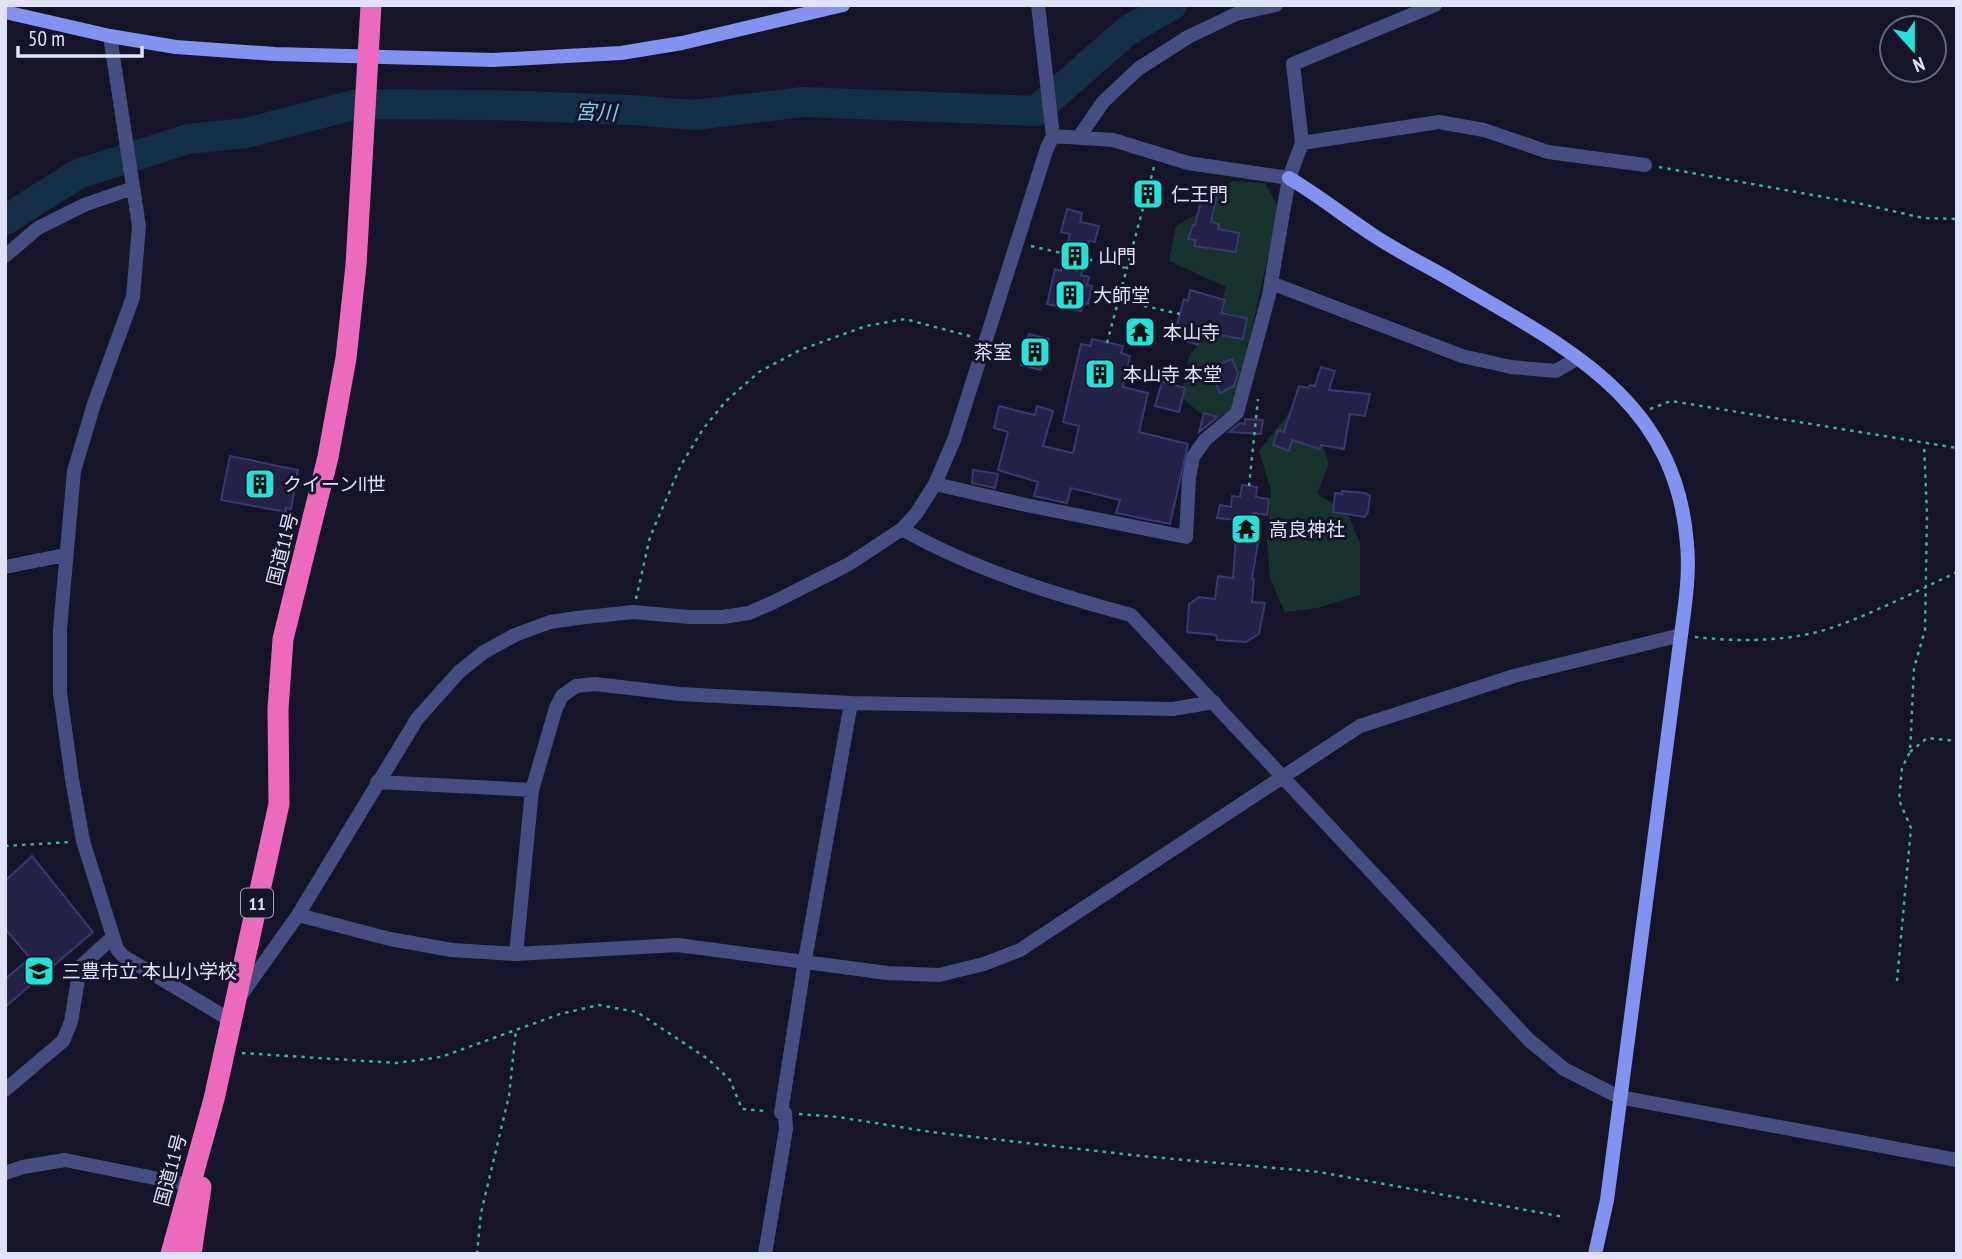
<svg xmlns="http://www.w3.org/2000/svg" width="1962" height="1259" font-family="'PT Sans Narrow','Noto Sans JP',sans-serif">
  <style>
    .green { fill: #18322d }
    .lines { fill: none; stroke-linecap: round; stroke-linejoin: round }
    .river { stroke: #142f46; stroke-width: 30 }
    .building { fill: #242347; stroke: #3a3870; stroke-width: 2 }
    .path { stroke: #41ae96; stroke-width: 2.5; stroke-dasharray: 3.5 5; stroke-linecap: butt }
    .street { stroke: #454d81; stroke-width: 14 }
    .secondary { stroke: #8391ef; stroke-width: 14 }
    .highway { stroke: #ec6abd; stroke-width: 21 }
    .labels { text-anchor: middle; dominant-baseline: central; stroke-width: 6; stroke-linejoin: round; paint-order: stroke }
    .shield { fill: #151429; stroke: #a3a4bc; stroke-width: 2 }
    .shield-label { font-size: 18px; font-weight: bold; fill: #e0e1fb }
    .poi-label { font-size: 19px; fill: #e0e1fb; stroke: #151429; text-anchor: start }
    .street-label { font-size: 19px; fill: #e0e1fb; stroke: #151429 }
    .water-label { font-size: 21px; font-style: italic; fill: #7bcbee; stroke: #151429 }
  </style>
  <rect width="100%" height="100%" fill="#151429"/>
  <path class="green" d="M 1232,181 L 1265,183 L 1279,209 L 1234,407 L 1212,422 L 1180,397 L 1190,354 L 1214,327 L 1226,287 L 1169,261 L 1176,226 L 1207,208 Z
    M 1291,410 L 1315,420 L 1329,464 L 1317,494 L 1347,512 L 1360,543 L 1360,595 L 1317,608 L 1285,612 L 1270,579 L 1267,539 L 1271,490 L 1259,451 Z"/>
  <g class="lines">
    <path class="river" d="M 5,220 L 78,174 L 188,139 L 246,133 L 357,104 L 492,105 L 630,110 L 695,115 L 803,102 L 1036,111 L 1127,31 L 1172,5"/>
  </g>
  <path class="building" d="M 1140,184 L 1160,190 L 1155,205 L 1135,199 Z
    M 1203,193 L 1217,195 L 1211,222 L 1219,224 L 1218,229 L 1239,233 L 1236,252 L 1194,246 L 1196,240 L 1188,239 L 1193,225 L 1195,225 Z
    M 1067,209 L 1082,213 L 1080,222 L 1099,226 L 1095,242 L 1089,241 L 1081,275 L 1089,277 L 1087,285 L 1092,286 L 1088,304 L 1083,303 L 1081,311 L 1047,304 L 1055,269 L 1061,271 L 1070,234 L 1061,232 Z
    M 1190,290 L 1225,300 L 1221,313 L 1247,318 L 1243,339 L 1201,332 L 1198,345 L 1180,339 L 1182,329 L 1176,328 L 1184,299 L 1188,301 Z
    M 1029,334 L 1049,339 L 1041,370 L 1021,365 Z
    M 1092,339 L 1123,346 L 1121,353 L 1130,356 L 1123,387 L 1148,393 L 1139,432 L 1188,444 L 1170,524 L 1116,513 L 1120,500 L 1071,488 L 1067,503 L 1034,496 L 1038,482 L 998,470 L 1008,432 L 994,428 L 999,406 L 1035,415 L 1037,406 L 1053,411 L 1043,446 L 1073,453 L 1079,426 L 1063,422 L 1081,344 L 1090,346 Z
    M 1232,359 L 1238,373 L 1234,386 L 1220,393 L 1213,376 L 1215,366 Z
    M 1321,367 L 1335,371 L 1329,390 L 1370,394 L 1365,416 L 1350,414 L 1344,449 L 1321,445 L 1320,449 L 1292,440 L 1289,451 L 1273,445 L 1278,430 L 1284,432 L 1299,386 L 1308,388 L 1310,385 L 1315,386 Z
    M 1162,382 L 1185,388 L 1179,412 L 1155,406 Z
    M 1204,413 L 1218,417 L 1199,432 Z
    M 1245,419 L 1263,420 L 1261,434 L 1229,432 L 1240,423 L 1245,424 Z
    M 230,456 L 298,470 L 291,509 L 286,508 L 286,512 L 221,500 Z
    M 973,470 L 998,474 L 995,488 L 972,483 Z
    M 1242,485 L 1257,487 L 1256,497 L 1269,499 L 1267,515 L 1254,513 L 1250,536 L 1258,542 L 1252,579 L 1254,579 L 1252,602 L 1265,603 L 1259,634 L 1246,642 L 1217,640 L 1216,635 L 1187,632 L 1189,604 L 1199,597 L 1215,599 L 1218,576 L 1233,578 L 1237,520 L 1217,518 L 1220,505 L 1231,507 L 1232,496 L 1240,497 Z
    M 1342,491 L 1365,493 L 1370,496 L 1368,512 L 1365,517 L 1333,512 L 1335,493 L 1342,494 Z
    M 32,856 L 93,932 L 5,1007 L 5,979 L 30,958 L 5,929 L 5,881 Z"/>
  <g class="lines">
    <path class="path" d="M 1659,167 L 1862,204 L 1923,218 L 1957,219
      M 1031,246 L 1126,268
      M 1119,300 L 1180,314
      M 1107,343 L 1154,167
      M 1650,409 L 1671,401 L 1957,448
      M 1249,486 L 1258,399
      M 636,599 L 650,537 L 681,465 L 703,429 L 726,401 L 759,372 L 800,350 L 866,326 L 905,319 L 973,337
      M 1695,637 C 1739,642 1791,642 1834,627 C 1876,612 1917,591 1957,572
      M 1910,752 L 1927,738 L 1957,741
      M 5,846 L 70,842
      M 1897,981 L 1911,828 L 1899,800 L 1902,768 L 1910,752 L 1914,668 L 1925,630 L 1927,514 L 1924,444
      M 242,1053 L 396,1063 L 441,1057 L 560,1014 L 599,1005 L 637,1012 L 708,1059 L 730,1080 L 742,1109 L 765,1111
      M 799,1114 L 838,1117 L 931,1132 L 1141,1156 L 1319,1172 L 1564,1217
      M 477,1254 L 481,1213 L 509,1096 L 516,1030"/>
    <path class="street" d="M 110,36 L 139,226 L 133,297 L 94,404 L 74,471 L 60,629 L 60,693 L 72,779 L 83,841 L 117,949 L 123,956 L 232,1021
      M 1053,136 L 1113,140 L 1188,163 L 1289,178
      M 1079,137 L 1103,102 L 1138,69 L 1188,37 L 1236,14 L 1276,5
      M 1302,143 L 1293,64 L 1435,5
      M 5,256 L 38,228 L 84,205 L 133,188
      M 1271,283 L 1462,356 L 1511,367 L 1556,371 L 1578,358
      M 935,484 L 1026,505 L 1186,537 L 1189,478 L 1193,457 L 1205,440 L 1237,413 L 1269,295 L 1289,178 L 1302,143 L 1439,122 L 1484,130 L 1548,152 L 1645,165
      M 902,529 C 972,569 1053,594 1131,615 L 1529,1040 L 1564,1069 L 1619,1097 L 1957,1160
      M 5,567 L 65,555
      M 377,782 L 532,790
      M 298,915 L 390,939 L 452,950 L 516,954 L 678,945 L 887,973 L 939,975 L 984,964 L 1020,950 L 1360,726 L 1514,676 L 1681,635
      M 516,954 L 532,790 L 556,708 L 562,696 L 576,686 L 595,684 L 680,694 L 851,703 L 1173,709 L 1214,702
      M 241,995 L 298,915 L 417,719 L 459,672 L 484,652 L 515,635 L 550,622 L 577,618 L 633,612 L 689,617 L 723,617 L 749,613 L 774,602 L 849,564 L 902,529 L 916,514 L 935,484 L 954,440 L 1047,148 L 1053,136 L 1038,5
      M 5,1090 L 63,1041 L 71,1022 L 80,967 L 112,938
      M 781,1113 L 805,960 L 851,703
      M 5,1173 L 23,1167 L 65,1160 L 189,1185
      M 765,1254 L 786,1129 L 785,1113"/>
    <path class="secondary" d="M 5,12 L 110,36 L 176,47 L 275,54 L 493,60 L 621,53 L 682,43 L 843,5
      M 1289,178 C 1318,195 1344,216 1373,235 C 1397,251 1425,265 1451,280 C 1563,346 1676,397 1687,544 C 1690,574 1685,605 1681,635 L 1607,1200 L 1595,1254"/>
    <path class="highway" d="M 171,1254 L 214,1099 L 279,804 L 278,709 L 283,639 L 328,457 L 346,358 L 356,265 L 371,5
      M 191,1254 L 201,1187"/>
  </g>
  <defs>
    <g id="building-square" transform="scale(1.575)"><rect x="-9" y="-9" width="18" height="18" rx="4" fill="#24e2d8" stroke="#151429"/><path d="M-4-6H4V6H1V3H-1V6H-4ZM-2.5-4.3h1.7v1.8h-1.7ZM.8-4.3h1.7v1.8H.8ZM-2.5-1h1.7V.8h-1.7ZM.8-1h1.7V.8H.8Z" fill="#111"/></g>
    <g id="temple-square" transform="scale(1.575)"><rect x="-9" y="-9" width="18" height="18" rx="4" fill="#24e2d8" stroke="#151429"/><path d="M0-6L5-2H3V0L6.5 2.5H4V6H1.5V3h-3V6H-4V2.5H-6.5L-3 0V-2H-5Z" fill="#111"/></g>
    <g id="school-square" transform="scale(1.575)"><rect x="-9" y="-9" width="18" height="18" rx="4" fill="#24e2d8" stroke="#151429"/><path d="M0-5L7-2L0 1L-7-2ZM-4 1L0 2.5L4 1V4Q0 6-4 4Z" fill="#111"/></g>
  </defs>
  <g fill-rule="evenodd">
    <use href="#building-square" x="1148" y="194"/>
    <use href="#building-square" x="1075" y="256"/>
    <use href="#building-square" x="1070" y="295"/>
    <use href="#temple-square" x="1140" y="332"/>
    <use href="#building-square" x="1035" y="352"/>
    <use href="#building-square" x="1100" y="374"/>
    <use href="#building-square" x="260" y="484"/>
    <use href="#temple-square" x="1246" y="529"/>
    <use href="#school-square" x="39" y="971"/>
  </g>
  <g class="labels">
    <rect class="shield" x="241" y="888.5" width="32" height="29" rx="5"/>
    <g class="shield-label">
      <text x="257" y="903">11</text>
    </g>
    <g class="poi-label">
      <text x="1171" y="194">仁王門</text>
      <text x="1098" y="256">山門</text>
      <text x="1093" y="295">大師堂</text>
      <text x="1163" y="332">本山寺</text>
      <text x="1012" y="352" text-anchor="end">茶室</text>
      <text x="1123" y="374">本山寺 本堂</text>
      <text x="283" y="484">クイーンII世</text>
      <text x="1269" y="529">高良神社</text>
      <text x="62" y="971">三豊市立 本山小学校</text>
    </g>
    <g class="street-label">
      <text transform="translate(282 549) rotate(-76)">国道11号</text>
      <text transform="translate(170 1170) rotate(-75)">国道11号</text>
    </g>
    <g class="water-label">
      <text transform="translate(596 112) rotate(2)">宮川</text>
    </g>
  </g>
  <rect width="1962" height="1259" fill="none" stroke="#e0e1fb" stroke-width="14"/>
  <g transform="translate(1913 49) rotate(159)"><circle r="33" fill="#151429" stroke="#66667d" stroke-width="2"/>
  <path d="M0-5L12 26L0 18L-12 26Z" fill="#24e2d8"/>
  <text y="-10" font-size="19" font-weight="bold" text-anchor="middle" fill="#e0e1fb">N</text>
  </g>
  <path d="M18 46v10h124v-10" fill="none" stroke="#e0e1fb" stroke-width="3.5"/>
  <text x="28" y="46" font-size="21" fill="#e0e1fb" stroke="#151429" stroke-width="5" paint-order="stroke">50 m</text>
</svg>
